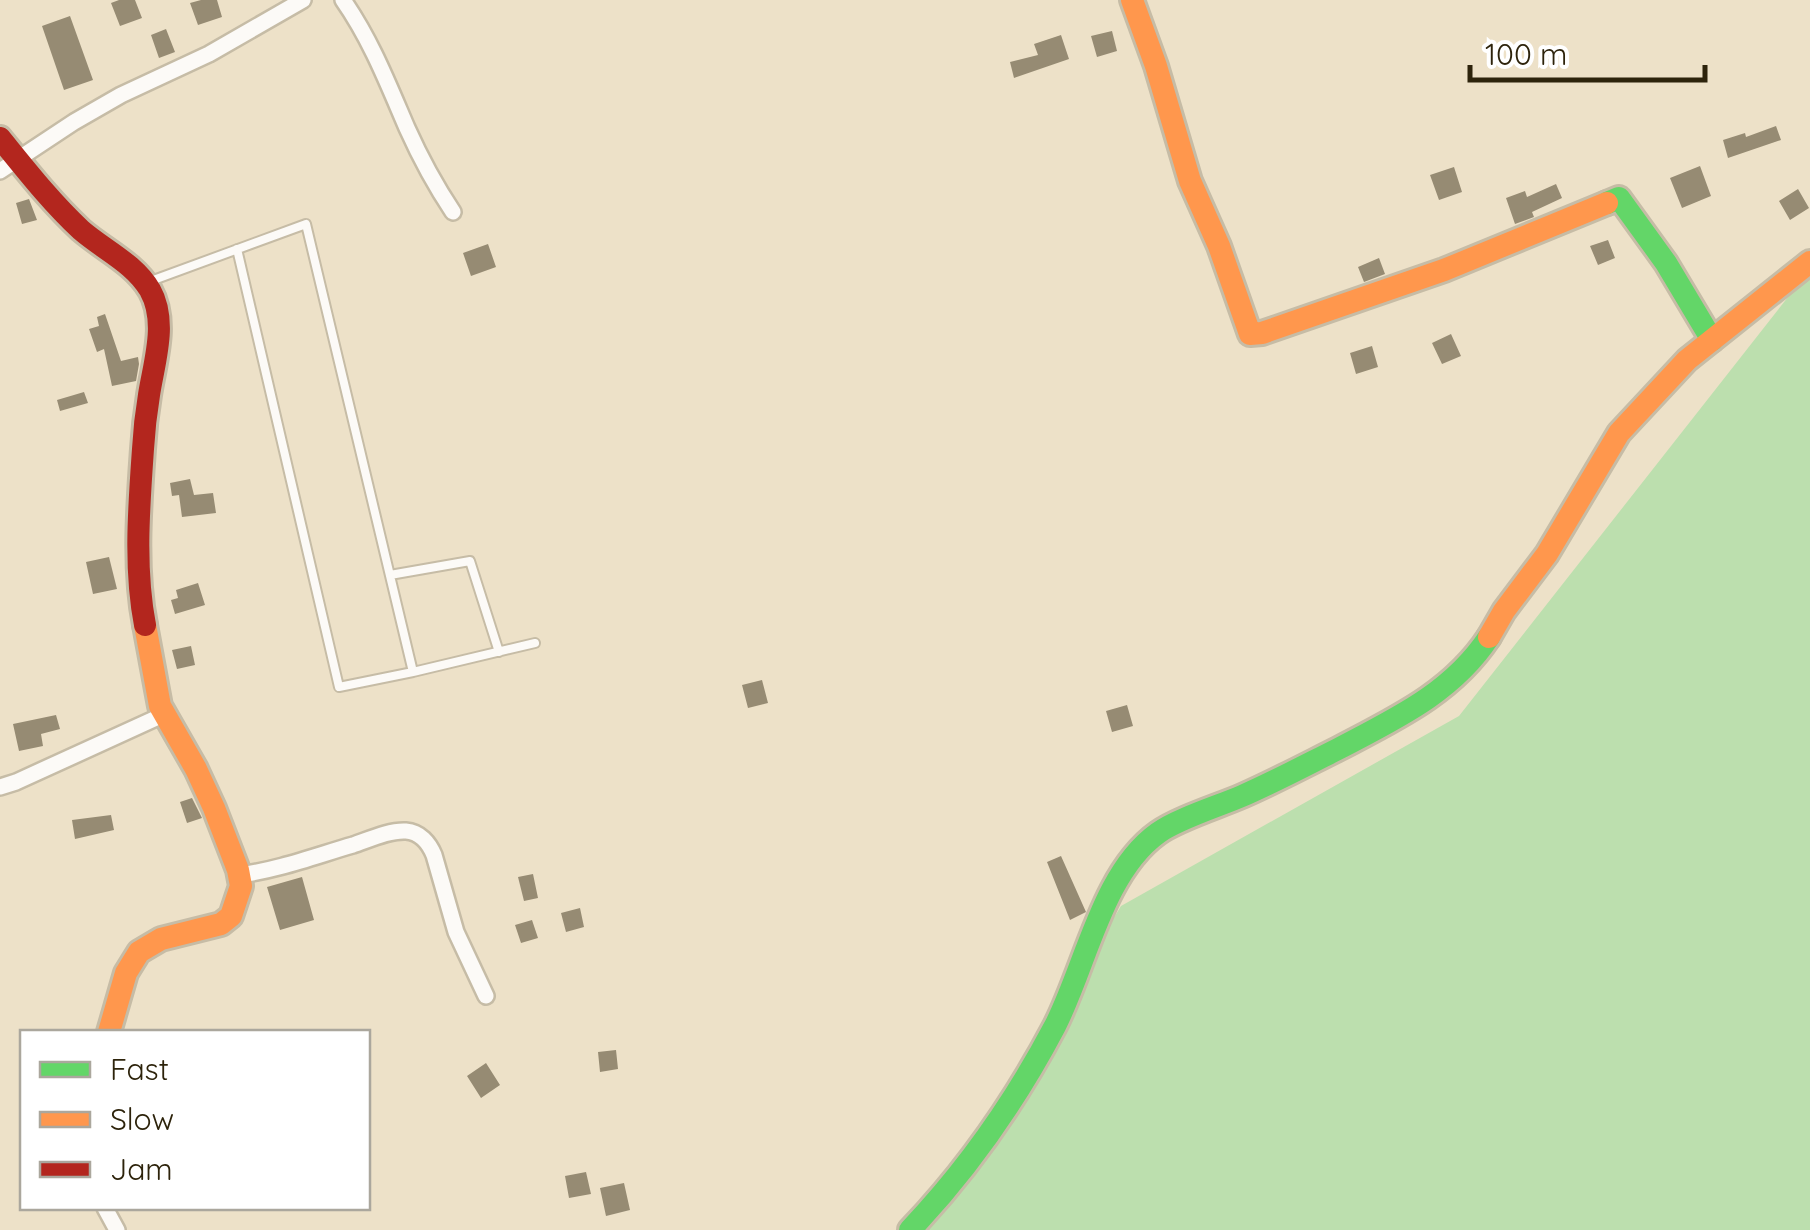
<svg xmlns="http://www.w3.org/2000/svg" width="1810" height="1230" font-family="Quicksand,sans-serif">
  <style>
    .green { fill: #bcdfae }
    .building { fill: #968b73 }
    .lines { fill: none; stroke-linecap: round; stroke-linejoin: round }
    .lane-casing { stroke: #c6bca6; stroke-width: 12 }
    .street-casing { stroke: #c6bca6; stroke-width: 20 }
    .fast-casing { stroke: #c6bca6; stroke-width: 28 }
    .slow-casing { stroke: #c6bca6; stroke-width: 28 }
    .jam-casing { stroke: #c6bca6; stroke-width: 28 }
    .lane { stroke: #fcfaf7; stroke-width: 8 }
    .street { stroke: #fcfaf7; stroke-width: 15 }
    .fast { stroke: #63d668; stroke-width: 22 }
    .slow { stroke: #ff974d; stroke-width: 22 }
    .jam { stroke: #b3261e; stroke-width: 22 }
  </style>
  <rect width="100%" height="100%" fill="#ede1c8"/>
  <path class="green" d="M 1810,269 L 1810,1230 L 916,1230 L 926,1228 L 1121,906 L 1459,716 Z"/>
  <path class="building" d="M 119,0 L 135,0 L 142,18 L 120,26 L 111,3 Z
    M 201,0 L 217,0 L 222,17 L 198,25 L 190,3 Z
    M 70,16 L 93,80 L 64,90 L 42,26 Z
    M 166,29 L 175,52 L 159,58 L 151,35 Z
    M 1112,31 L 1117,51 L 1097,57 L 1091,36 Z
    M 1061,35 L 1069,59 L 1014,78 L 1010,62 L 1038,55 L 1034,44 Z
    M 1776,126 L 1781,140 L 1728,158 L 1723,140 L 1745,133 L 1746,137 Z
    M 1700,166 L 1711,196 L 1682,208 L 1670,178 Z
    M 1454,167 L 1462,192 L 1439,200 L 1430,175 Z
    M 1556,184 L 1562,198 L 1532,212 L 1534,217 L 1515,224 L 1506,198 L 1525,191 L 1527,197 Z
    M 1798,189 L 1809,208 L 1790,220 L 1779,201 Z
    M 29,199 L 37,220 L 22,224 L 16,203 Z
    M 1608,240 L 1615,258 L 1598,265 L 1590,246 Z
    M 488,244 L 496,267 L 471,276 L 463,253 Z
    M 1379,258 L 1385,274 L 1364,282 L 1358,267 Z
    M 105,314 L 121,361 L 138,357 L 139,364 L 136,381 L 112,386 L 104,349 L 97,352 L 89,329 L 99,326 L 97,317 Z
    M 1451,334 L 1461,356 L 1442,364 L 1432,343 Z
    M 1372,346 L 1378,367 L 1356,374 L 1350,353 Z
    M 84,392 L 88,403 L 60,411 L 57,400 Z
    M 190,479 L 194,495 L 213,493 L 216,513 L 182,517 L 179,495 L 172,496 L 170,483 Z
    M 109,557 L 117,589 L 93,594 L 86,562 Z
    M 198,583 L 205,605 L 175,614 L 171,600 L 178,598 L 176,590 Z
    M 191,646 L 195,665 L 177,669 L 172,650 Z
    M 762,680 L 768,703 L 748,708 L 742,685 Z
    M 1127,705 L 1133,726 L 1112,732 L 1106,711 Z
    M 56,715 L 60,729 L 41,734 L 43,746 L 19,751 L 13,724 Z
    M 192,798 L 202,818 L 187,823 L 180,802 Z
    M 111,815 L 114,830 L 75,839 L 72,820 Z
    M 1061,856 L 1086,912 L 1070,920 L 1047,862 Z
    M 533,874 L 538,898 L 524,901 L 518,877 Z
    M 302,877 L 314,920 L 280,930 L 267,887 Z
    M 580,908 L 584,927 L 566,932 L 561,913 Z
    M 532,920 L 538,938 L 521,943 L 515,925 Z
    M 616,1050 L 618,1069 L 600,1072 L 598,1052 Z
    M 486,1063 L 500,1085 L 481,1098 L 467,1076 Z
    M 586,1172 L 591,1194 L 569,1198 L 565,1176 Z
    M 624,1183 L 630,1210 L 606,1216 L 600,1188 Z"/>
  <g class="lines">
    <g class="lane-casing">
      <path id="lane" d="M 237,249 L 339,687 L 413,672
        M 148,282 L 306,224 L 413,672 L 535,643
        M 390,575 L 470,561 L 499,652"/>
    </g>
    <g class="street-casing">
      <path id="street" d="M 343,0 C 371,40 388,84 407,128 C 420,157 435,185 453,212
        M 0,171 L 74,122 L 121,95 L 209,54 L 303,0
        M 0,787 L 16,782 L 165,714
        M 239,875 C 278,870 315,856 353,845 C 368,840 389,830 406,831 C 420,832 429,843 434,855 L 456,932 L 486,996
        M 105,1208 L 117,1230"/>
    </g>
    <g class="fast-casing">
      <path id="fast" d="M 1607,203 L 1619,198 L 1666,263 L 1712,340
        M 910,1230 C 968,1169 1016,1100 1055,1026 C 1086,966 1102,873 1158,833 C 1177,819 1219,806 1242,796 C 1274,782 1306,765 1338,749 C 1395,719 1452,693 1489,637"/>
    </g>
    <g class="slow-casing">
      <path id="slow" d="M 1132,0 L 1156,66 L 1190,181 L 1219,246 L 1250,334 L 1262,333 L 1444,270 L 1607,203
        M 1489,637 L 1504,611 L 1547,554 L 1619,433 L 1687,360 L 1810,262
        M 109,1032 L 126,973 L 139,952 L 161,939 L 221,924 L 231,916 L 241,886 L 238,870 L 214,808 L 196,769 L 160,706 L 145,625"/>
    </g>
    <g class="jam-casing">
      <path id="jam" d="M 0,138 C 26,170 51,202 81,230 C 104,250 134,263 150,290 C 168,322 154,362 149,395 C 146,413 144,431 143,449 C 139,506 134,568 145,625"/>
    </g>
    <use href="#lane" class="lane"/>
    <use href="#street" class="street"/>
    <use href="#fast" class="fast"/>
    <use href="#slow" class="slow"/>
    <use href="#jam" class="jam"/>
  </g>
  <rect x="20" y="1030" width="350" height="180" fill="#ffffff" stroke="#aba79d" stroke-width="2.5"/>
  <rect x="40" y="1062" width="50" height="15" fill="#63d668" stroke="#aba79d" stroke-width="2.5"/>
  <text x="110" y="1080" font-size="30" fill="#2d230b">Fast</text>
  <rect x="40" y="1112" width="50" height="15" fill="#ff974d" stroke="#aba79d" stroke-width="2.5"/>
  <text x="110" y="1130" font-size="30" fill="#2d230b">Slow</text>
  <rect x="40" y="1162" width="50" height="15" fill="#b3261e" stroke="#aba79d" stroke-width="2.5"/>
  <text x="110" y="1180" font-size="30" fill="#2d230b">Jam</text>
  <path d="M1470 65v15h235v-15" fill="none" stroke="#2d230b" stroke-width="5"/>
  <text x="1485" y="65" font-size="30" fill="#2d230b" stroke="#ffffff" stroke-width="8" paint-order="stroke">100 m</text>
</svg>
